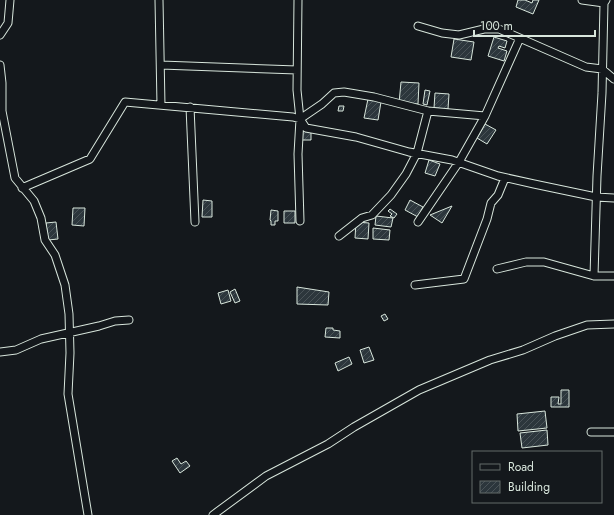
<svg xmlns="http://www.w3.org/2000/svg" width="614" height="515" font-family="Jost,sans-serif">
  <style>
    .building { fill: url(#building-hatch); stroke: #d8e6dc }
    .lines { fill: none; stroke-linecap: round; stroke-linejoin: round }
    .street-casing { stroke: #d8e6dc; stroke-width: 9 }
    .street { stroke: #14181c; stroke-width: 7 }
  </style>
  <defs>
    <pattern id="building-hatch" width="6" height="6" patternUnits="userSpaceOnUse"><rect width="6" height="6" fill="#2c363c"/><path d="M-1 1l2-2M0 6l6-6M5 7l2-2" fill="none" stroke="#4a5358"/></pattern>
  </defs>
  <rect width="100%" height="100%" fill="#14181c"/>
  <path class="building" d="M 518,0 L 525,0 L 532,3 L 533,0 L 539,0 L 533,14 L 516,7 Z
    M 494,37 L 507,41 L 505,48 L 499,46 L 498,48 L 507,51 L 504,61 L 488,56 Z
    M 454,39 L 474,42 L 471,60 L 451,57 Z
    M 401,82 L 419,83 L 418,104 L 399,103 Z
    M 425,90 L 430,91 L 427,105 L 423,104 Z
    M 435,93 L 449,94 L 448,109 L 434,108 Z
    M 368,99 L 381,102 L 378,120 L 364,118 Z
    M 339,106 L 344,106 L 343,111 L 338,111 Z
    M 485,124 L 496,130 L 487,144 L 477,138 Z
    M 300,131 L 311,131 L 311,140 L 300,140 Z
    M 429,160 L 440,164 L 435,176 L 425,173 Z
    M 203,200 L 212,201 L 212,217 L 202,217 Z
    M 410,200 L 423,207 L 418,217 L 405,210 Z
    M 452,206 L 442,223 L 430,215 Z
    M 73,208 L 85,208 L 84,226 L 72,225 Z
    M 390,209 L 397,214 L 394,218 L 390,216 L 392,214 L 388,211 Z
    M 271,210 L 278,211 L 278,221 L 275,221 L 275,225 L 271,225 L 271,221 L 270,220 Z
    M 284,211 L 295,211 L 295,223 L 284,223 Z
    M 376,216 L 393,218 L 391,227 L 375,225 Z
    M 56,222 L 58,239 L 48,240 L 46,223 Z
    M 356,222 L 369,223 L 368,239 L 355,238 Z
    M 373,228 L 390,230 L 389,240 L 373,239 Z
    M 297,287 L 329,292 L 328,305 L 297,304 Z
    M 235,289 L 240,301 L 235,303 L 230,292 Z
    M 228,290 L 231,301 L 221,304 L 218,293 Z
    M 385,314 L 388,319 L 384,321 L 381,316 Z
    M 326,328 L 333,328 L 333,330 L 340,331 L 340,338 L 325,337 Z
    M 369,347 L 374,360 L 364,363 L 360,350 Z
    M 349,357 L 352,364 L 338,371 L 335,363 Z
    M 561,390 L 569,390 L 569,407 L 551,407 L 551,397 L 559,397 L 558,404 L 561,404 Z
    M 545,411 L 547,428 L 518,431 L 517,414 Z
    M 547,430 L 548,445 L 522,448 L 520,433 Z
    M 177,458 L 181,464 L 186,461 L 190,466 L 180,473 L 172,461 Z"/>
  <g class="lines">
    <g class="street-casing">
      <path id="street" d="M 159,0 L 161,105
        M 298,0 L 297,90 L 300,119 L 298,154 L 300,221
        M 582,0 L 604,3
        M 418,26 L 442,33 L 459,35 L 484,29 L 499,29 L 586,67 L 602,69 L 614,79
        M 0,35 L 8,23 L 10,0
        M 0,65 L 2,83 L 2,111 L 15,178 L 34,201 L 41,218 L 45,240 L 55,255 L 65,285 L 69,314 L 70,353 L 68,394 L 88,515
        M 161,65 L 297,70
        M 190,107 L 195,222
        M 300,119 L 322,104 L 334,93 L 344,92 L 374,97 L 428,111 L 485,116
        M 22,188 L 90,159 L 125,102 L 293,117 L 300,119 L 306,128 L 356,137 L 409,152 L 452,160 L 498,176 L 534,184 L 596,197 L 614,198
        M 418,222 L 459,162 L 485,116 L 520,38
        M 339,236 L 362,218 L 372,215 L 391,195 L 406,174 L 417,153 L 428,111
        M 497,269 L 526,262 L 544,262 L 594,276 L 614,276
        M 594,276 L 597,176 L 602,93 L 604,3 L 606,0
        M 415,285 L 464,279 L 487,219 L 491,203 L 498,195 L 505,178
        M 0,352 L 16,350 L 41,339 L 99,326 L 115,321 L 129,320
        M 591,432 L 614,432
        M 213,515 L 266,476 L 328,444 L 354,427 L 419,390 L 490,360 L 523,350 L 555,336 L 587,325 L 614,324"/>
    </g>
    <use href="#street" class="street"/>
  </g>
  <rect x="472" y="451" width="130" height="52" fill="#14181c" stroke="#626a69"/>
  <rect x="480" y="464" width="20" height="6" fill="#14181c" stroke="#626a69"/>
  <text x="508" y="471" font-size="12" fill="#d8e6dc">Road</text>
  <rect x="480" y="481" width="20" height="12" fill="url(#building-hatch)" stroke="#626a69"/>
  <text x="508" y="491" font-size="12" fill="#d8e6dc">Building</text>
  <path d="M474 30v6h121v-6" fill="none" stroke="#d8e6dc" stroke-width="2"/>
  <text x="480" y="30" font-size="12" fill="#d8e6dc" stroke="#14181c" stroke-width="3" paint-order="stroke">100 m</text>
</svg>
